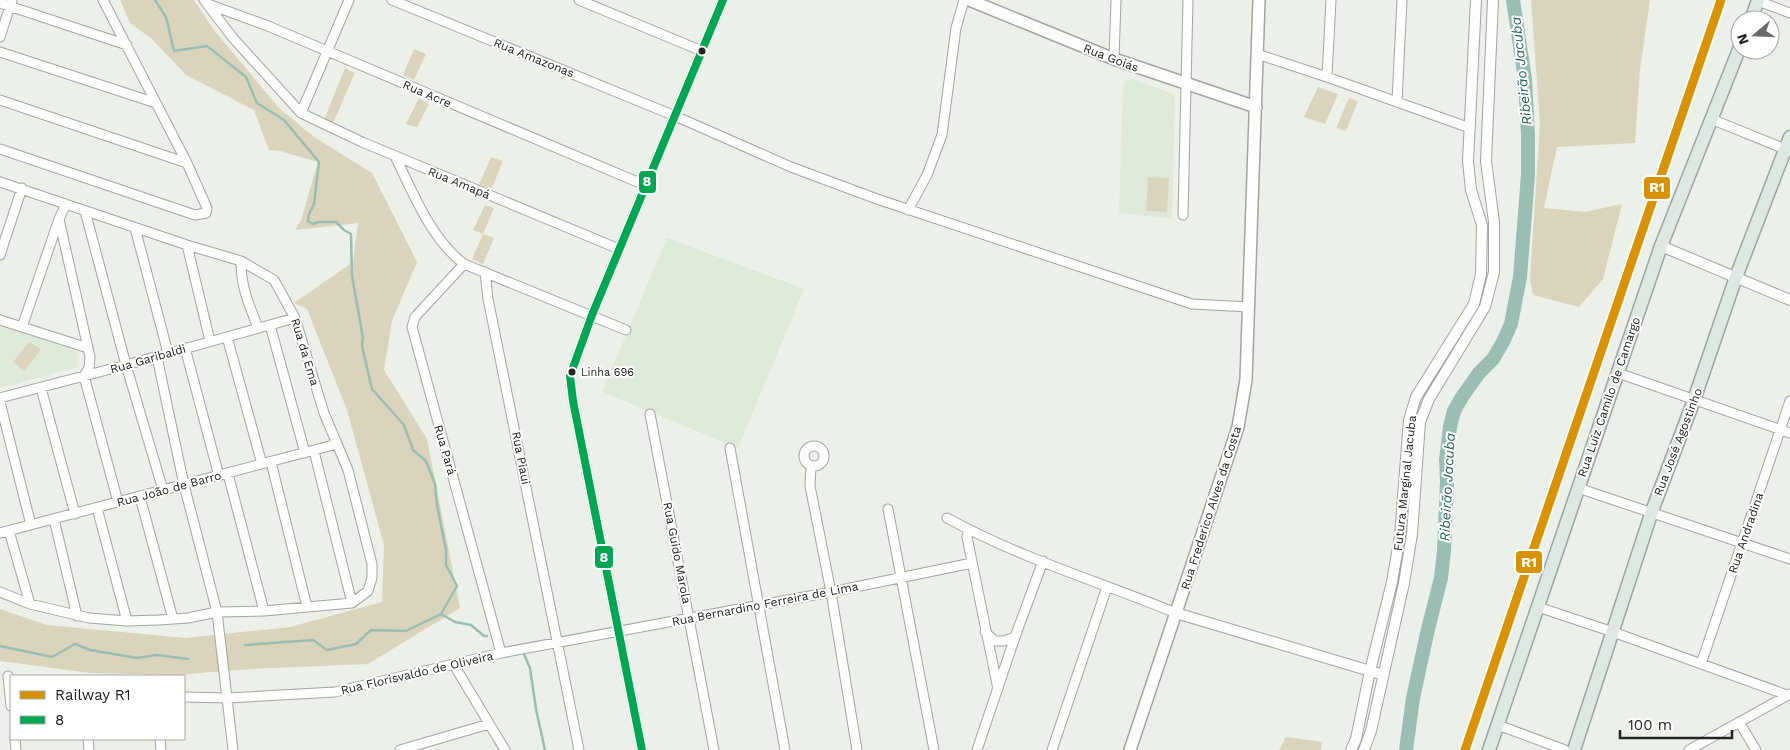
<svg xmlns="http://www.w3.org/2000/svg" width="1790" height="750" font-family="'Work Sans',sans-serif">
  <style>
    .built { fill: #dfe9da }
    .green { fill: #d9d4bb }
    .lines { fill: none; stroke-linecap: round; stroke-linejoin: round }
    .stream { stroke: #9abeb4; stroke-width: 2.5 }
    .river { stroke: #9abeb4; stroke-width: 14 }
    .minor-casing { stroke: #a2a69f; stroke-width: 11 }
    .tertiary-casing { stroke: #a2a69f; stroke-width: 12 }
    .secondary-casing { stroke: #a2a69f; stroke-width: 14 }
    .primary-casing { stroke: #99a79d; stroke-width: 15 }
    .minor { stroke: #fcfdfc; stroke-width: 9 }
    .tertiary { stroke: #fcfdfc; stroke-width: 10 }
    .secondary { stroke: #fcfdfc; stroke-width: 11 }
    .primary { stroke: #dfe7e2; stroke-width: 12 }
    .bus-1-casing { stroke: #fff; stroke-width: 11 }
    .bus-1 { stroke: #00a651; stroke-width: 8 }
    .rail-1-casing { stroke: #fff; stroke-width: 12 }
    .rail-1 { stroke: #d79305; stroke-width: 9 }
    .bus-dot { fill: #222520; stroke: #fff; stroke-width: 2 }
    .labels { text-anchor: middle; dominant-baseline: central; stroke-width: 4; stroke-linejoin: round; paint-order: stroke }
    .bus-label { font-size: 11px; fill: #222520; stroke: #fff; text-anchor: start }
    .street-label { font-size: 12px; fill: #222520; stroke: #fff }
    .water-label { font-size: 14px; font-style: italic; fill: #216155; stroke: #fff }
    .line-badge { stroke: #fff; stroke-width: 2 }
    .badge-label { font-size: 14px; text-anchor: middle; font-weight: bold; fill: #fff }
  </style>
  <rect width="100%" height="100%" fill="#ebf0e8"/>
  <path class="built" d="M 1133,79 L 1175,95 L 1172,219 L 1119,213 L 1123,86 L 1125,81 Z
    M 667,238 L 804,289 L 738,448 L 602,392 Z
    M 0,325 L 77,351 L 78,367 L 0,388 Z"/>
  <path class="green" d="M 120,0 L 194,0 L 213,29 L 279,108 L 314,137 L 372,173 L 417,262 L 392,321 L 384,370 L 427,439 L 460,608 L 368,664 L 251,669 L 174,675 L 91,673 L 0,661 L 0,609 L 47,625 L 186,638 L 290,627 L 382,602 L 384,545 L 347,410 L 307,309 L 294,303 L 353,262 L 358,223 L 295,230 L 301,220 L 318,162 L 280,151 L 269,150 L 254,110 L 186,75 L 152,39 L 130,23 Z
    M 1531,0 L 1650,0 L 1640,69 L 1635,143 L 1557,147 L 1544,208 L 1585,212 L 1622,204 L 1603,279 L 1579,307 L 1533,295 L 1530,280 L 1540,123 Z
    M 414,49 L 426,54 L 414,80 L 403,75 Z
    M 345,68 L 355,73 L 333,123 L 324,120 Z
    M 1318,87 L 1338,94 L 1325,124 L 1304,117 Z
    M 419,98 L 429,104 L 417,127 L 406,124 Z
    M 1349,98 L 1358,101 L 1346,131 L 1336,128 Z
    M 491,157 L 503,161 L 492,188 L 479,185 Z
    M 1148,177 L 1169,178 L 1167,212 L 1146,211 Z
    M 485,205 L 494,208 L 483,234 L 494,238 L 483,264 L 472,259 L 483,234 L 473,230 Z
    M 29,342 L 41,349 L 24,371 L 13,362 Z
    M 1286,737 L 1322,742 L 1321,750 L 1279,750 Z"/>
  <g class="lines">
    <path class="stream" d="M 155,0 L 166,17 L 174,51 L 207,46 L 246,77 L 257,103 L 284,120 L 319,162 L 314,204 L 309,214 L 308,221 L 313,224 L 318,222 L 336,222 L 344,230 L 351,234 L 352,276 L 363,338 L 362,346 L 372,389 L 404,425 L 413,450 L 426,461 L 435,484 L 437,505 L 446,550 L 446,565 L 457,586 L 441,614 L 455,622 L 471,625 L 484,636 L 487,636
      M 245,645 L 313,640 L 327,650 L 356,644 L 371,630 L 406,631 L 441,614
      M 0,646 L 52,657 L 75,644 L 90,650 L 137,658 L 157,655 L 188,659
      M 524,654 L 530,668 L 536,709 L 545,750"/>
    <path class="river" d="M 1406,750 L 1413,698 L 1428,629 L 1441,578 L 1444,551 L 1447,481 L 1446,460 L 1450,427 L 1454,411 L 1462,397 L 1479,373 L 1493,359 L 1503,342 L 1511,324 L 1520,277 L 1528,175 L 1528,135 L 1525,79 L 1513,0"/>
    <g class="minor-casing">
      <path id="minor" d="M 204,0 L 233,38 L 301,113 L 362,142 L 619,249
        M 392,0 L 675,116 L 791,167 L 877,199 L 1192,304 L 1249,307
        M 579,0 L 702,51
        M 1758,1 L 1790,13
        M 0,3 L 127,45
        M 208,4 L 268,26 L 647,186
        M 0,37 L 12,0
        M 0,52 L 156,103
        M 1257,54 L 1327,77 L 1470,128
        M 1114,59 L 1116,0
        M 1327,77 L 1331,0
        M 0,100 L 187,163
        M 1397,101 L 1402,0
        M 301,113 L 349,0
        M 1711,119 L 1790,151
        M 0,149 L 195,215 L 206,213 L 207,208 L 187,163 L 103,0
        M 395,156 C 413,193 431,239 464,264 L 626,330
        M 0,182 L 187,245 L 241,261 L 274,280 L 295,318 L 324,413 L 348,470 L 372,564 L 372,578 L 368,591 L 352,603 L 264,611 L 217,612 L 188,618 L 159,620 L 127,621 L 89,618 L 30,604 L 0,592
        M 908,210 L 927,175 L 942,135 L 956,28 L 964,0
        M 85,211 L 126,365 L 163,490
        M 1183,215 L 1188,0
        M 59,219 L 90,357 L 89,368 L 84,376 L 118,502
        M 135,228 L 168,353
        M 187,245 L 210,341
        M 0,255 L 22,188
        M 241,261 C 241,288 249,304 258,328
        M 464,264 L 415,317 L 412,327 L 501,653
        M 485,272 L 488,299 L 579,750
        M 0,320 L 88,348
        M 270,325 L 305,453
        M 22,327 L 59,219 L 66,204
        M 227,337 L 262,464
        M 185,348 L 219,476
        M 157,357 L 184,485 L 217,612 L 233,750
        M 1618,373 L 1790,433
        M 41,388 L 75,514
        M 0,398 L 126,365 L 295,318
        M 0,402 L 31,525
        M 650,414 L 714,750
        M804 456a10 10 0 1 1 20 0a10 10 0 1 1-20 0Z
        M 730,448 L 785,750
        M 314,451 L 352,603
        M 271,462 L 307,607
        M 811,466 L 810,486 L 831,592 L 857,750
        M 228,474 L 264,611
        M 1578,488 L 1790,559
        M 140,497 L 173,619
        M 97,508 L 127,621
        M 888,509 L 934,750
        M 947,518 C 1020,558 1100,582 1176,613
        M 54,519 L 77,616
        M 969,529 L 967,537 L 998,689
        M 9,531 L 30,604
        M 0,533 L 337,444
        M 1538,607 L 1613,632 L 1787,695
        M 985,632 L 995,641 L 1004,641 L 1015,637
        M 1701,664 L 1790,401
        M 454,665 L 505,750
        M 8,676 L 11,706
        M 184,697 L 227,698 L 335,692 L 501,653 L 831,592 L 972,563
        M 1739,722 L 1756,750
        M 1498,725 L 1565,750
        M 15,739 L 16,750
        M 88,739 L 89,750
        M 160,739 L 161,750
        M 400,750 L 489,724
        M 642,750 L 573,401 L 570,376 L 592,315 L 723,0
        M 977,750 L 1015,637 L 1043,561
        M 1052,750 L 1107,587
        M 1689,750 L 1790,694"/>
    </g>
    <g class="tertiary-casing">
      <path id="tertiary" d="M 1661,246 L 1790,300
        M 1176,613 L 1377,673
        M 1351,750 L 1356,739 L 1370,671 L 1392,582 L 1400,536 L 1409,420 L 1416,397 L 1474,304 L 1481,274 L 1482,225 L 1471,190 L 1468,161 L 1476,0
        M 1364,750 L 1371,731 L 1404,583 L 1412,534 L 1420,422 L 1429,399 L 1485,307 L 1494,272 L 1494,222 L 1486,161 L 1493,0"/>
    </g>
    <g class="secondary-casing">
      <path id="secondary" d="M 969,0 L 1114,59 L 1256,107
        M 1130,750 L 1238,427 L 1246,380 L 1259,0"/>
    </g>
    <g class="primary-casing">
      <path id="primary" d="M 1751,20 L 1758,0
        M 1489,750 L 1661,246 L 1740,47
        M 1574,750 L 1652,511 L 1694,400 L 1736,277 L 1790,137"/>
    </g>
    <use href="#minor" class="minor"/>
    <use href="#tertiary" class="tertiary"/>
    <use href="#secondary" class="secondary"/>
    <use href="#primary" class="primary"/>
    <g class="bus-1-casing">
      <path id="bus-1" d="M 642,750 L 573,401 L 570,376 L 592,315 L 723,0"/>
    </g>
    <use href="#bus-1" class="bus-1"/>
    <g class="rail-1-casing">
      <path id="rail-1" d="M 1465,750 L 1721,0"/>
    </g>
    <use href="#rail-1" class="rail-1"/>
  </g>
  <g class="bus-dot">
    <circle cx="702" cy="51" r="4.5"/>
    <circle cx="572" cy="372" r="4.5"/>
  </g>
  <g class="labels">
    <g class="bus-label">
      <text x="581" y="372">Linha 696</text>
    </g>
    <g class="street-label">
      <text transform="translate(534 58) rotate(22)">Rua Amazonas</text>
      <text transform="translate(1111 58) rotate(21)">Rua Goiás</text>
      <text transform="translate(427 94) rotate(23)">Rua Acre</text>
      <text transform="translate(459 183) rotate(22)">Rua Amapá</text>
      <text transform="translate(305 352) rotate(73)">Rua da Ema</text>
      <text transform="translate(148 359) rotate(-16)">Rua Garibaldi</text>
      <text transform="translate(1609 397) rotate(-71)">Rua Luiz Camilo de Camargo</text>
      <text transform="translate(1678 442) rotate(-69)">Rua José Agostinho</text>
      <text transform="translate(445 450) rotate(74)">Rua Pará</text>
      <text transform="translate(521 458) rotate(79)">Rua Piaui</text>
      <text transform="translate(1405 483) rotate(-84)">Futura Marginal Jacuba</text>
      <text transform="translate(169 489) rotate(-15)">Rua João de Barro</text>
      <text transform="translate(1211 508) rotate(-72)">Rua Frederico Alves da Costa</text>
      <text transform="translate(1746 533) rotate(-71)">Rua Andradina</text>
      <text transform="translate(677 553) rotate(79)">Rua Guido Marola</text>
      <text transform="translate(765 604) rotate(-11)">Rua Bernardino Ferreira de Lima</text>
      <text transform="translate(417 673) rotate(-13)">Rua Florisvaldo de Oliveira</text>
    </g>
    <g class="water-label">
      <text transform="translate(1521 71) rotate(-96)">Ribeirão Jacuba</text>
      <text transform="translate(1447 487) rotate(-87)">Ribeirão Jacuba</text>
    </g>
  </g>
  <g class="line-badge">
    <rect x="638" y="170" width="19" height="24" rx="5" fill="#00a651"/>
    <rect x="1643" y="176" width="28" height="24" rx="5" fill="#d79305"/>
    <rect x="594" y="545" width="20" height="24" rx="5" fill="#00a651"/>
    <rect x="1515" y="550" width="28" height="24" rx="5" fill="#d79305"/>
  </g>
  <g class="badge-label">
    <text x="647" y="186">8</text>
    <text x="1657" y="192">R1</text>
    <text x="604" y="562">8</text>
    <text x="1529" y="567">R1</text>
  </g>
  <rect x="10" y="675" width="175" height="65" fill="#ffffff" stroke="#a7a8a6"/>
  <rect x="20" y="691" width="25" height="8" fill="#d79305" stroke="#a7a8a6"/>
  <text x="55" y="700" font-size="15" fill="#222520">Railway R1</text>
  <rect x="20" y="716" width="25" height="8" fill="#00a651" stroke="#a7a8a6"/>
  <text x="55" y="725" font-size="15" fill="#222520">8</text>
  <g transform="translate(1755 35) rotate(251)"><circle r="24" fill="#ffffff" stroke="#a7a8a6"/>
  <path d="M0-4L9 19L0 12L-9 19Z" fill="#686c66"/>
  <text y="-8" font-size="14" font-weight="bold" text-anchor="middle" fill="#222520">N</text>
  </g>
  <path d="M1620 730v8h112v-8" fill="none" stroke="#222520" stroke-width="2.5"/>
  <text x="1628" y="730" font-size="15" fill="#222520" stroke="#ffffff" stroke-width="4" paint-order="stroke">100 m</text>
</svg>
